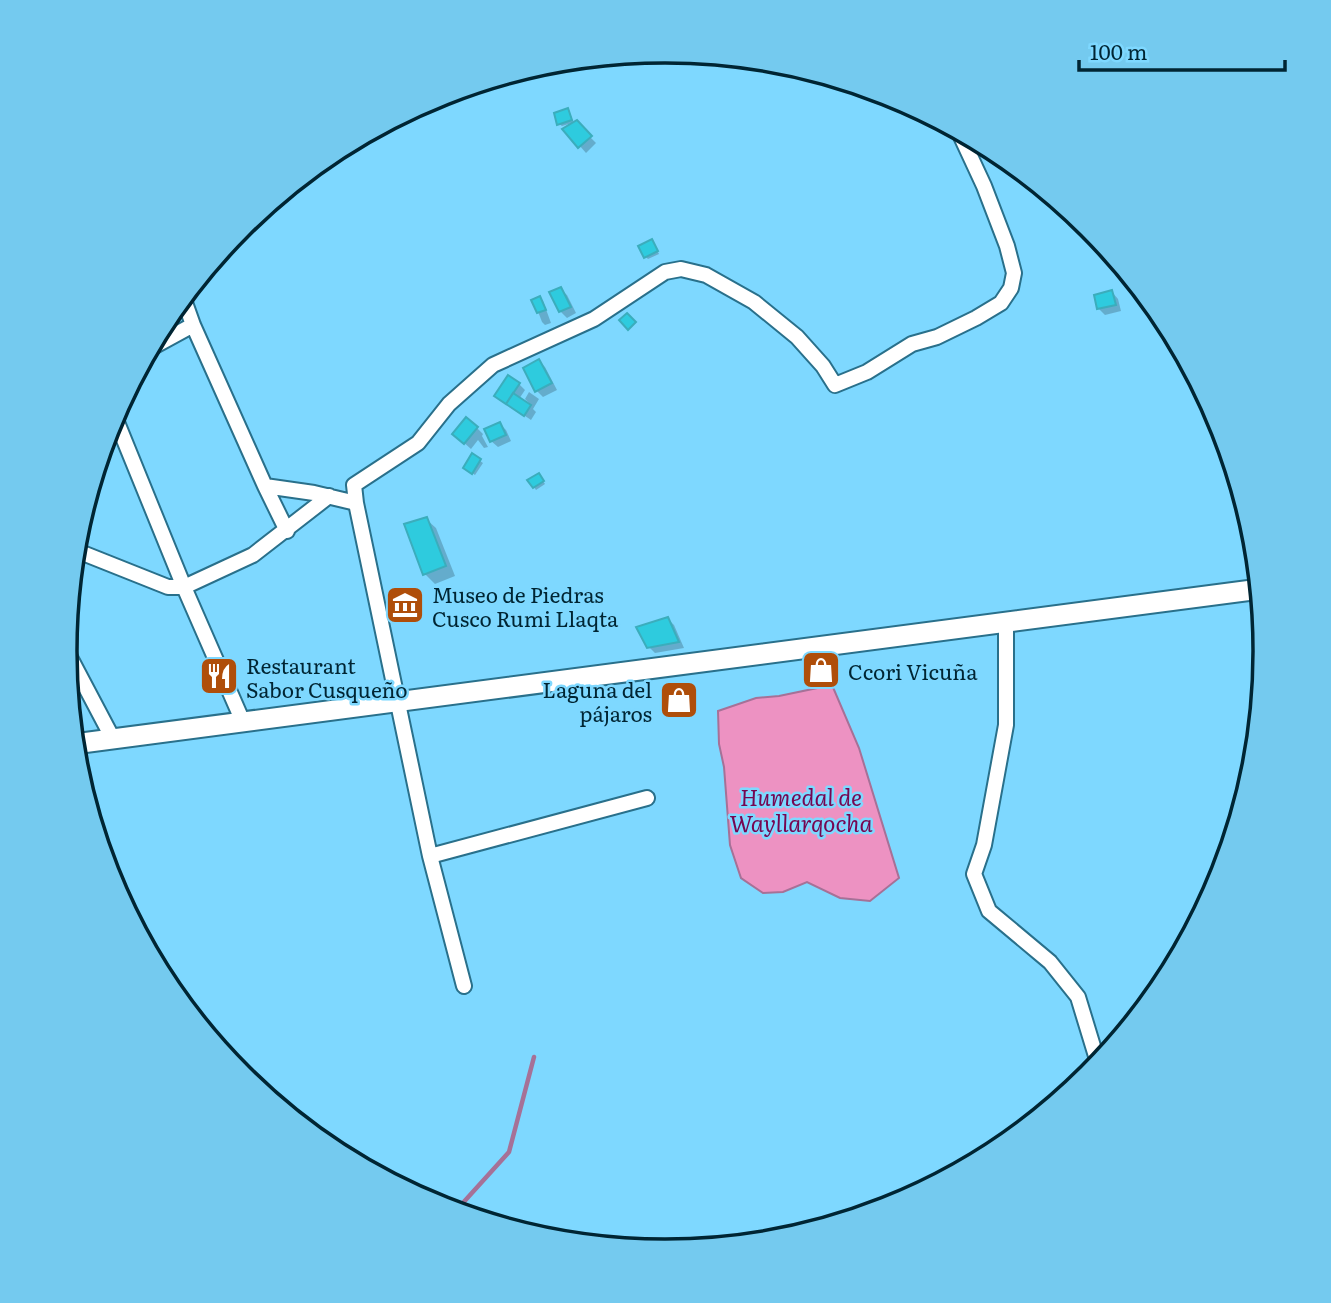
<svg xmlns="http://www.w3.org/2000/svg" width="1331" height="1303" font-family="Literata,serif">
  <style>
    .water { fill: #ed92c2; stroke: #a67197; stroke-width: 2 }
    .shadow { fill: #0003 }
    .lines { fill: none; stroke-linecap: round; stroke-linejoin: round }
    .stream { stroke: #a67197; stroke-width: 4.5 }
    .building { fill: #2ecbde; stroke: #3badbc; stroke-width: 2 }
    .minor-casing { stroke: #29708b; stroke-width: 18 }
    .highway-casing { stroke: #29708b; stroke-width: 23 }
    .minor { stroke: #fff; stroke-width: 14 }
    .highway { stroke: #fff; stroke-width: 19 }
    .labels { text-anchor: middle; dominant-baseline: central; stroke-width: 5; stroke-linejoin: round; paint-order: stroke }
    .poi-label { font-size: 21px; fill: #002533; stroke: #7ed8ff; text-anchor: start }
    .water-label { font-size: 23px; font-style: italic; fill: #760651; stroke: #7ed8ff }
    .rim { fill: none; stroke: #002533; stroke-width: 3.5 }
  </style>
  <rect width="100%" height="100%" fill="#7ed8ff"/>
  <path class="water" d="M 832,685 L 859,748 L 899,878 L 870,901 L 840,898 L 807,882 L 783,892 L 763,893 L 741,878 L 730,845 L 724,767 L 719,744 L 718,711 L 756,698 L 779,696 Z"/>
  <path class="shadow" d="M 568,110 L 570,113 L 574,124 L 576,123 L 596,143 L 586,153 L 565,129 L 573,125 L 572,123 L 562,126 L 559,124 Z
    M 654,244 L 659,254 L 648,259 L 646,257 Z
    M 560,289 L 567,295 L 576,313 L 567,318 L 560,311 Z
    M 1112,292 L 1118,299 L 1121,311 L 1105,315 L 1099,309 Z
    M 540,298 L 543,301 L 551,323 L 545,325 L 542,322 L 534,301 Z
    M 539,361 L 545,367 L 557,390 L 543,397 L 537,391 Z
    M 519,384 L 525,390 L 519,399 L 529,405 L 530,404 L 525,399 L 529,392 L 539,399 L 533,409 L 536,412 L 531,420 L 503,401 Z
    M 500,424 L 506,430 L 511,441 L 498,447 L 491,441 Z
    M 477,428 L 483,434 L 482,436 L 488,447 L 484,448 L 478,440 L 471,449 L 461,440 Z
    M 473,456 L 483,463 L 475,475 L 468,470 Z
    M 541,478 L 545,484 L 536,490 L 534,487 Z
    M 426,519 L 436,528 L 455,576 L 435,584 L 425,574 Z
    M 668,619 L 674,625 L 684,648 L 655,653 L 649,647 Z"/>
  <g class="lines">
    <path class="stream" d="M 462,1214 L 461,1205 L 509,1152 L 534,1057"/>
  </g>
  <path class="building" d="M 568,108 L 572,120 L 557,125 L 554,113 Z
    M 577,120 L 592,136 L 578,148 L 562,129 Z
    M 652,239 L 658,251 L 644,258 L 638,246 Z
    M 561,287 L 571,307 L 559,312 L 549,292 Z
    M 1112,290 L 1116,305 L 1097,309 L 1094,295 Z
    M 540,296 L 546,310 L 537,313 L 531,300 Z
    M 627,313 L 636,322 L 628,330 L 619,320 Z
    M 539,359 L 552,383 L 535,392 L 523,368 Z
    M 508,375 L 520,383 L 506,404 L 494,396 Z
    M 513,393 L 531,405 L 524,416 L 506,404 Z
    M 466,417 L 478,427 L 464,444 L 452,434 Z
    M 500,422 L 506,435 L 490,442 L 484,429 Z
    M 472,453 L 481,459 L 472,474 L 463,468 Z
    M 539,473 L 544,481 L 533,488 L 527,480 Z
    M 427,517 L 446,566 L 423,575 L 404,524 Z
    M 668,617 L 679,642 L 647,648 L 636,627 Z"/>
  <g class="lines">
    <g class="minor-casing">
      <path id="minor" d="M 183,297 L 193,325 L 265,486 L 314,493 L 356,503 L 430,856 L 464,986
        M 149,349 L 193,325
        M 114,415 L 184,587 L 243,722
        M 265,486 L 287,531
        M 356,503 L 354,485 L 418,443 L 449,404 L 493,365 L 594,319 L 665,272 L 681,269 L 706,275 L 754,302 L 797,337 L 823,366 L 835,385 L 867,372 L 912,344 L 937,337 L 976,318 L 1001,303 L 1011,288 L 1014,273 L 1007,246 L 984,186 L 958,130
        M 75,550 L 168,587 L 184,587 L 253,555 L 329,496
        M 1006,623 L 1006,725 L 984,845 L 974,874 L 989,911 L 1050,962 L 1078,997 L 1099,1066
        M 65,648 L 113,739
        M 430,856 L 647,798"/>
    </g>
    <g class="highway-casing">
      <path id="highway" d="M 74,744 L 1260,589"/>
    </g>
    <use href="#minor" class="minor"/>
    <use href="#highway" class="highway"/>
  </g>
  <defs>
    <g id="museum-square" transform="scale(2.0125)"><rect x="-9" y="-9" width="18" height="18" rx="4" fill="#af4e0a" stroke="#7ed8ff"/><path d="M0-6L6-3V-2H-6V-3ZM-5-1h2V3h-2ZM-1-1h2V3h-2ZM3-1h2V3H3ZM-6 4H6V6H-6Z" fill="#fff"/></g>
    <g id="shop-square" transform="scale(2.0125)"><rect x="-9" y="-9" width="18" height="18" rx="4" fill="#af4e0a" stroke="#7ed8ff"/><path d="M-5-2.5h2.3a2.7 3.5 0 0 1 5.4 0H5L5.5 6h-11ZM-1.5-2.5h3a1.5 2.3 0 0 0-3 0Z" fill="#fff"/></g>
    <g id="restaurant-square" transform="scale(2.0125)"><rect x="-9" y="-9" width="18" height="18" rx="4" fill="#af4e0a" stroke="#7ed8ff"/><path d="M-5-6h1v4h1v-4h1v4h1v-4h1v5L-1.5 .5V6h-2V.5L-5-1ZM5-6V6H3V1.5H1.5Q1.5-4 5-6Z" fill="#fff"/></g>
  </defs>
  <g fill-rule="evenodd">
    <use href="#museum-square" x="405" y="605"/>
    <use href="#shop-square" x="821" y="670"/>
    <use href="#restaurant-square" x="219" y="676"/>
    <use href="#shop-square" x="679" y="700"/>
  </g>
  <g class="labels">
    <g class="poi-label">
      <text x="432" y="593">Museo de Piedras<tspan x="432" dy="24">Cusco Rumi Llaqta</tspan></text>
      <text x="246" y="664">Restaurant<tspan x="246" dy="24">Sabor Cusqueño</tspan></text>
      <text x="848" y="670">Ccori Vicuña</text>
      <text x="652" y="688" text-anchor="end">Laguna del<tspan x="652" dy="24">pájaros</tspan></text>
    </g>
    <g class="water-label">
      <text x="801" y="796">Humedal de<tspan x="801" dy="26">Wayllarqocha</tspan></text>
    </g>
  </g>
  <path d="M0 0H1331V1303H0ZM77 651a588 588 0 1 1 1176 0a588 588 0 1 1-1176 0Z" fill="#74caef" fill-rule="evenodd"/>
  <path class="rim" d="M77 651a588 588 0 1 1 1176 0a588 588 0 1 1-1176 0Z"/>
  <path d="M1079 60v10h206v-10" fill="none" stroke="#002533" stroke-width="3.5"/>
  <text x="1090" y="60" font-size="21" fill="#002533" stroke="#7ed8ff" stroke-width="5" paint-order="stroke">100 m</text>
</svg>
